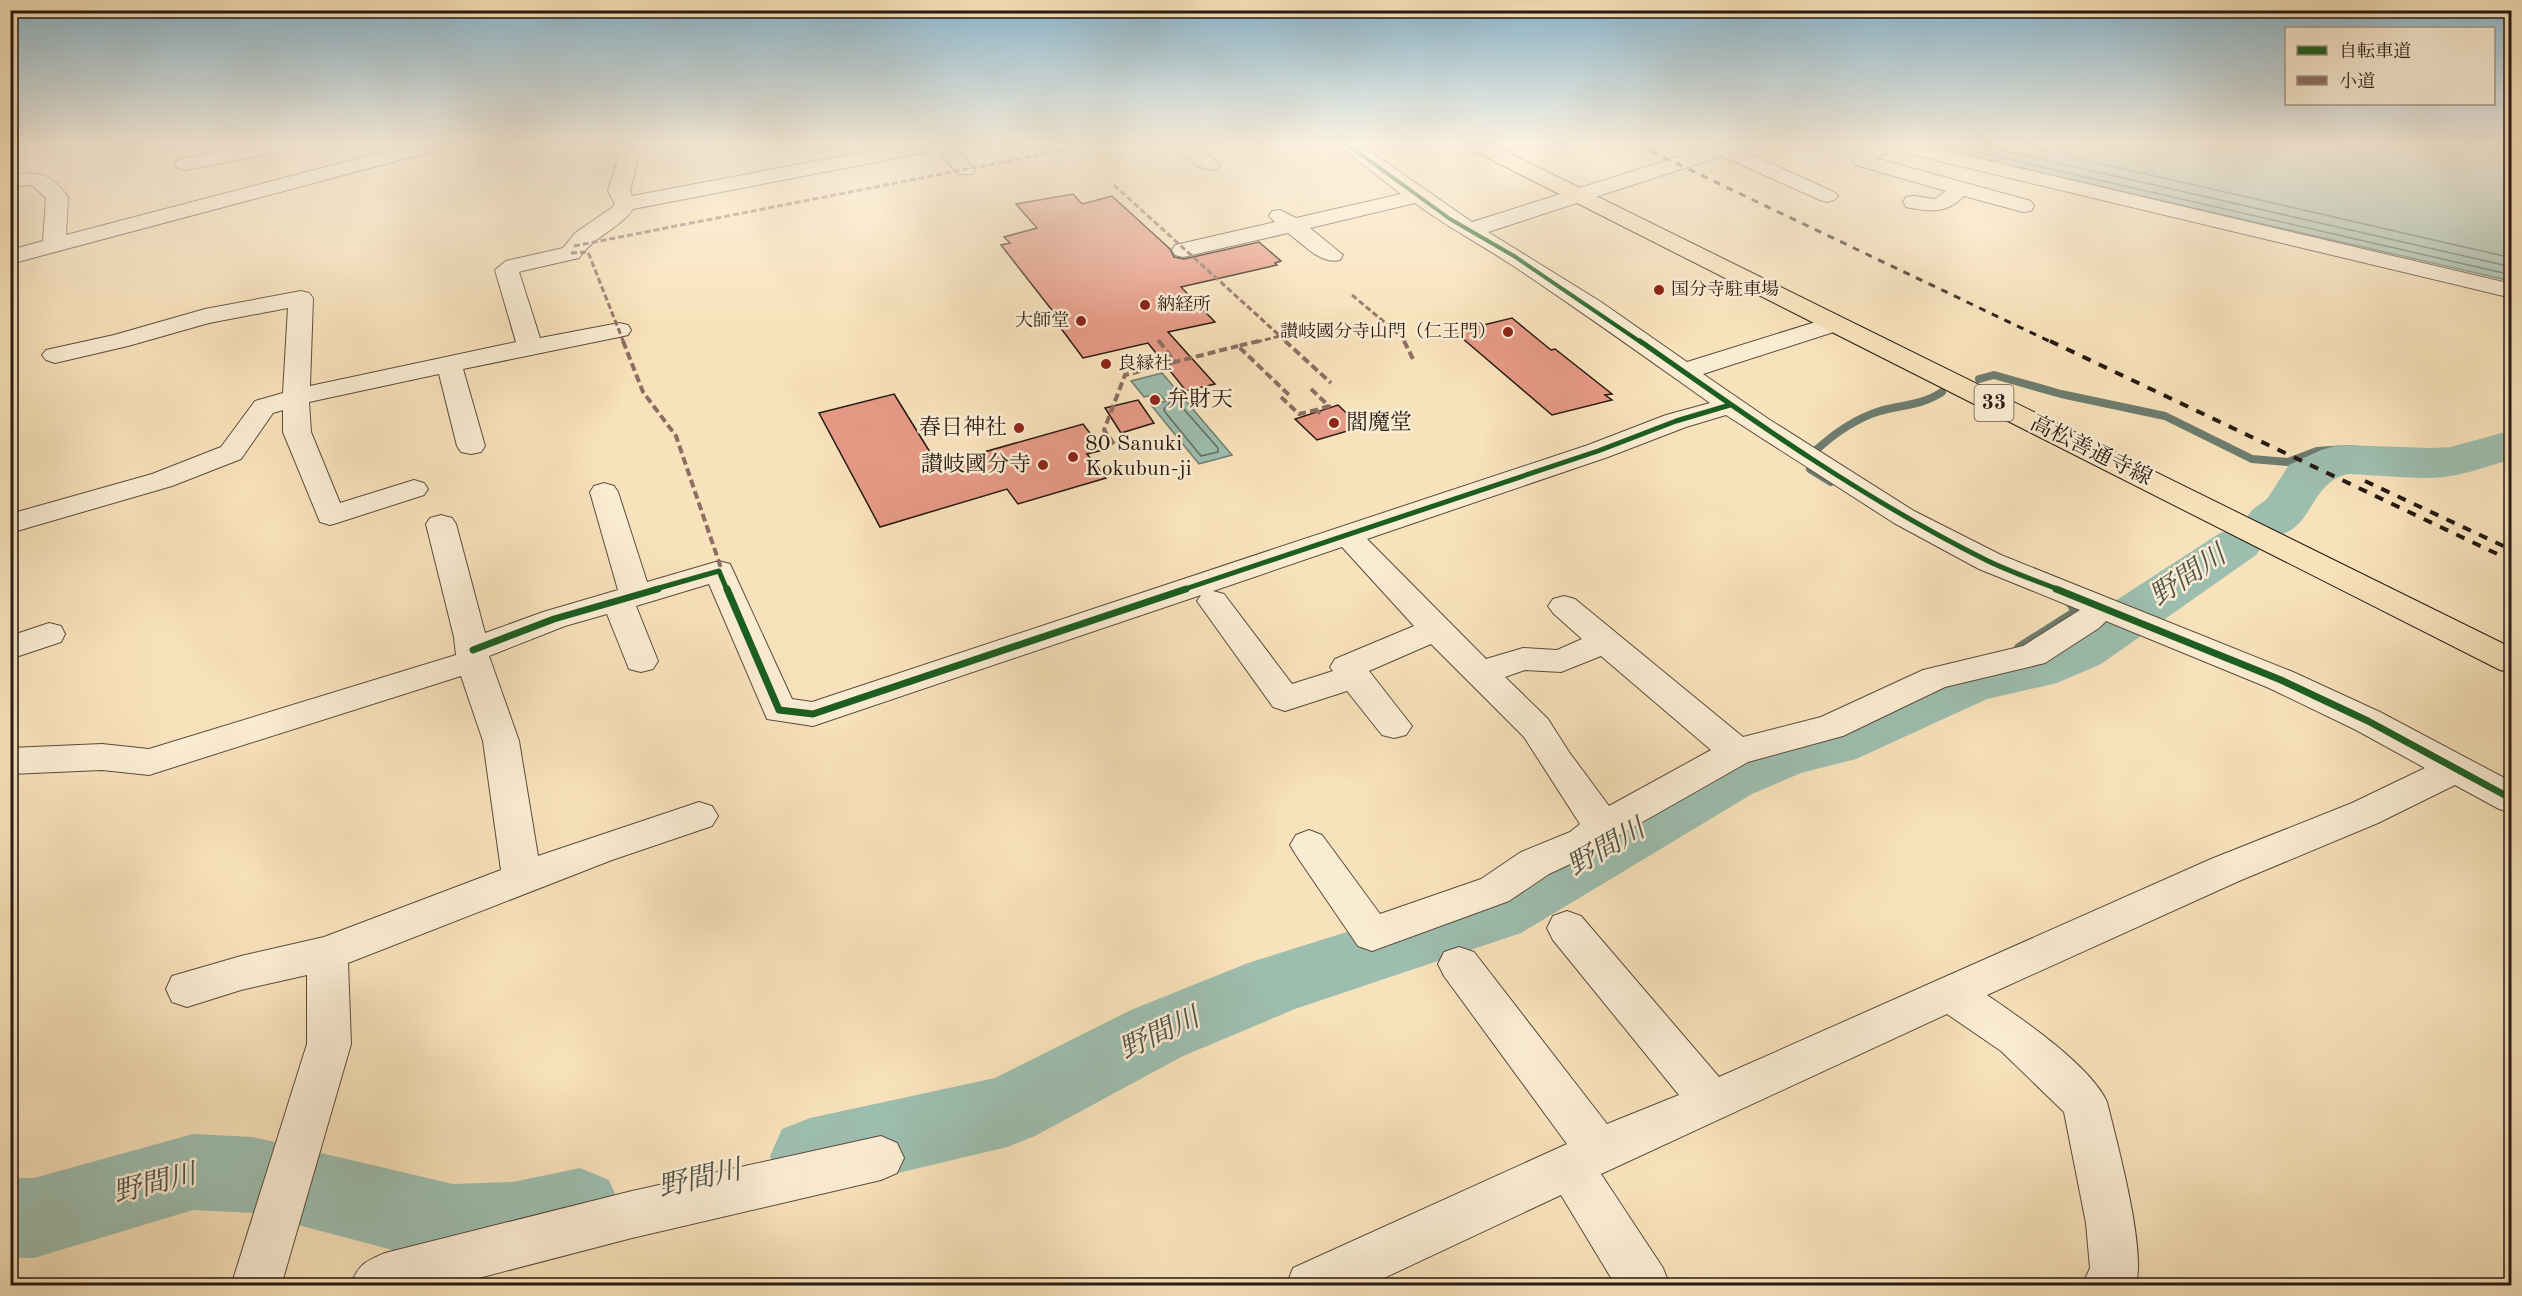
<svg xmlns="http://www.w3.org/2000/svg" width="2522" height="1296" font-family="'Old Standard TT','Noto Serif JP',serif">
  <style>
    .water { fill: #9dbeaf; stroke: #6d7c70; stroke-width: 1.5 }
    .lines { fill: none; stroke-linecap: round; stroke-linejoin: round }
    .shore { stroke: #626c60; stroke-width: 1.5 }
    .stream-far1 { stroke: #6d7c70; stroke-width: 8 }
    .stream { stroke: #6d7c70; stroke-width: 10 }
    .river { fill: #9dbeaf; fill-rule: evenodd }
    .building { fill: #e79a87; stroke: #261911; stroke-width: 1.5 }
    .minor-casing { stroke: #5a4b3c; stroke-width: 2 }
    .primary-casing { stroke: #261911; stroke-width: 2 }
    .minor { fill: #faecd3; fill-rule: evenodd }
    .primary { fill: #f8e2bb; fill-rule: evenodd }
    .rail-far1 { stroke: #261911; stroke-width: 3; stroke-dasharray: 7 7; stroke-linecap: butt }
    .rail { stroke: #261911; stroke-width: 4; stroke-dasharray: 9 9; stroke-linecap: butt }
    .quiet-far1 { stroke: #8d6e63; stroke-width: 3; stroke-dasharray: 6 3; stroke-linecap: butt }
    .quiet { stroke: #8d6e63; stroke-width: 4; stroke-dasharray: 8 4; stroke-linecap: butt }
    .cycleway-far2-casing { stroke: #faecd3; stroke-width: 6 }
    .cycleway-far1-casing { stroke: #faecd3; stroke-width: 8 }
    .cycleway-casing { stroke: #faecd3; stroke-width: 10 }
    .cycleway-far2 { stroke: #1b5e20; stroke-width: 4 }
    .cycleway-far1 { stroke: #1b5e20; stroke-width: 5 }
    .cycleway { stroke: #1b5e20; stroke-width: 7 }
    .poi-dot { fill: #8f2418; stroke: #faecd3; stroke-width: 2 }
    .labels { text-anchor: middle; dominant-baseline: central; stroke-width: 5; stroke-linejoin: round; paint-order: stroke }
    .far-poi-label { font-size: 18px; fill: #261911; stroke: #faecd3; text-anchor: start }
    .shield { fill: #faecd3; stroke: #66584b; stroke-width: 1.5 }
    .shield-label { font-size: 21px; font-weight: bold; fill: #261911 }
    .poi-label { font-size: 22px; fill: #261911; stroke: #faecd3; text-anchor: start }
    .street-label { font-size: 22px; fill: #261911; stroke: #faecd3 }
    .near-water-label { font-size: 28px; font-style: italic; fill: #505348; stroke: #faecd3 }
  </style>
  <rect width="100%" height="100%" fill="#f8e2bb"/>
  <filter id="stains"><feTurbulence type="fractalNoise" baseFrequency=".00333" numOctaves="4"/><feColorMatrix values="0 0 0 0 .2 0 0 0 0 .09 0 0 0 0 .02 0 0 0 .5 -.17"/></filter>
  <radialGradient id="worn" r=".72"><stop offset=".6" stop-color="#630" stop-opacity="0"/><stop offset="1" stop-color="#630" stop-opacity=".3"/></radialGradient>
  <path class="water" d="M 1920,145 L 2511,145 L 2511,281 Z
    M 1162,373 L 1232,455 L 1199,464 L 1151,405 L 1166,401 L 1159,394 L 1144,397 L 1131,381 Z"/>
  <g class="lines">
    <path class="shore" d="M 1946,145 L 2512,275
      M 1980,145 L 2512,267
      M 2020,145 L 2512,258
      M 1174,398 L 1218,448 L 1218,452 L 1201,456 L 1165,412 L 1164,409 Z"/>
    <path class="stream-far1" d="M 1979,379 L 1994,375 L 2061,394 L 2165,416 L 2252,459 L 2288,462 L 2317,451 L 2345,449 L 2471,456
      M 1813,453 C 1832,435 1854,419 1880,411 C 1901,405 1923,405 1942,392
      M 1810,469 L 1831,482"/>
    <path class="stream" d="M 2019,648 L 2076,612 L 2070,601 L 2065,599"/>
    <path class="river" d="M 2512,430 L 2512,459 C 2485,467 2459,477 2431,478 C 2410,478 2388,476 2367,475 C 2360,475 2351,473 2344,475 C 2305,487 2312,547 2257,533 L 2264,544 L 2256,555 L 2101,664 L 2057,683 L 1987,699 L 1856,759 L 1801,773 L 1752,794 L 1521,933 L 1295,1009 L 1183,1056 L 1035,1136 L 1007,1147 L 810,1194 L 782,1183 L 770,1156 L 782,1129 L 810,1118 L 995,1078 L 1131,1010 L 1248,963 L 1475,892 L 1708,762 L 1763,739 L 1819,724 L 1952,668 L 2024,652 L 2061,636 L 2220,533 L 2238,528 L 2252,531 L 2244,521 L 2252,510 L 2267,499 L 2289,465 L 2321,450 L 2338,445 L 2432,448 L 2451,447 Z
      M 193,1134 L 253,1137 L 453,1184 L 513,1182 L 580,1168 L 609,1180 L 621,1208 L 609,1236 L 580,1248 L 513,1264 L 453,1266 L 253,1213 L 193,1210 L 34,1258 L 10,1258 L 10,1178 L 34,1178 Z"/>
  </g>
  <path class="building" d="M 1073,194 L 1082,204 L 1112,196 L 1170,249 L 1174,257 L 1184,259 L 1259,242 L 1281,261 L 1275,263 L 1277,265 L 1181,287 L 1215,322 L 1168,332 L 1215,384 L 1186,391 L 1148,343 L 1083,358 L 1051,315 L 1055,314 L 1001,245 L 1010,243 L 1004,237 L 1037,228 L 1016,204 Z
    M 1512,318 L 1551,350 L 1555,349 L 1612,394 L 1605,395 L 1612,400 L 1552,415 L 1455,332 Z
    M 894,394 L 938,465 L 1083,424 L 1103,450 L 1087,454 L 1106,478 L 1018,504 L 1007,489 L 880,527 L 819,413 Z
    M 1138,400 L 1154,423 L 1121,433 L 1105,408 Z
    M 1338,405 L 1361,427 L 1317,440 L 1295,419 Z"/>
  <g class="lines">
    <g class="minor-casing">
      <path id="minor" d="M 253,145 L 290,146 L 287,150 L 280,152 L 185,170 L 178,168 L 175,164 L 178,160 L 185,158 Z
        M 410,145 L 444,145 L 441,149 L 10,264 L 10,250 L 43,241 L 46,198 L 32,185 L 10,187 L 10,175 C 39,172 49,171 68,197 L 66,235 Z
        M 545,145 L 565,145 L 566,148 L 563,152 L 549,152 Z
        M 611,145 L 631,145 L 638,159 L 630,191 L 632,196 L 901,145 L 955,145 L 975,170 L 972,174 L 958,174 L 938,150 L 633,209 C 618,230 595,235 579,258 L 522,271 L 519,272 L 540,338 L 619,323 L 628,325 L 631,330 L 628,335 L 619,337 L 463,369 L 485,446 L 481,452 L 471,454 L 461,452 L 457,446 L 439,374 L 309,402 L 311,432 L 340,503 L 414,480 L 424,483 L 428,489 L 424,495 L 340,522 L 330,525 L 320,522 L 283,432 L 283,410 L 273,413 L 241,459 L 172,486 L 10,533 L 10,514 L 152,474 L 221,447 L 255,401 L 283,393 L 288,308 L 209,323 L 128,346 L 55,363 L 46,360 L 42,355 L 46,350 L 114,335 L 205,309 L 301,291 L 309,293 L 313,298 L 310,386 L 516,342 L 495,270 L 506,261 L 563,248 L 575,233 L 613,207 L 615,204 L 608,191 L 618,159 Z
        M 1174,145 L 1197,145 L 1220,165 L 1217,169 C 1202,173 1183,157 1174,145 Z
        M 1338,145 L 1361,145 L 1472,222 L 1716,145 L 1747,145 L 1741,150 L 1834,192 L 1838,196 L 1834,200 L 1827,202 L 1820,200 L 1722,156 L 1488,232 L 1601,302 L 1687,362 L 1825,319 L 1834,317 L 1843,319 L 1846,324 L 1843,329 L 1703,374 L 1770,420 L 1914,511 L 2001,555 L 2293,672 L 2380,712 L 2512,782 L 2512,813 L 2499,809 L 2455,785 L 2378,823 L 2239,881 L 1987,995 C 2021,1018 2091,1066 2107,1102 C 2116,1139 2148,1255 2135,1286 L 2082,1286 L 2090,1268 L 2086,1223 L 2064,1112 L 2001,1051 L 1947,1014 L 1601,1174 L 1663,1268 L 1670,1286 L 1616,1286 L 1561,1195 L 1367,1286 L 1286,1286 L 1293,1268 L 1567,1144 L 1444,976 L 1438,964 L 1444,952 L 1459,947 L 1474,952 L 1607,1124 L 1679,1095 L 1553,940 L 1547,928 L 1553,916 L 1567,911 L 1581,916 L 1719,1077 L 2211,859 L 2352,803 L 2425,768 L 2356,730 L 2269,688 L 2106,621 L 2099,628 L 2045,663 L 1945,687 L 1843,736 L 1748,762 L 1616,837 L 1596,852 L 1549,874 L 1509,901 L 1372,951 L 1358,946 L 1296,855 L 1290,845 L 1296,835 L 1309,830 L 1322,835 L 1380,914 L 1481,879 L 1521,852 L 1570,832 L 1580,824 L 1524,737 L 1431,644 L 1369,671 L 1412,726 L 1406,735 L 1394,738 L 1382,735 L 1347,691 L 1285,711 L 1273,707 L 1197,601 L 1201,595 L 813,726 L 767,719 L 709,584 L 636,606 L 658,661 L 653,669 L 641,672 L 629,669 L 607,614 L 565,626 L 489,656 L 519,741 L 538,856 L 699,802 L 712,806 L 718,816 L 712,826 L 612,860 L 348,963 L 351,1044 L 281,1286 L 231,1286 L 307,1044 L 307,975 L 241,990 L 187,1007 L 172,1002 L 166,989 L 172,976 L 241,956 L 324,937 L 501,870 L 483,741 L 461,676 L 149,775 L 102,770 L 10,774 L 10,748 L 102,744 L 149,749 L 456,655 L 454,637 L 426,524 L 430,518 L 441,515 L 452,518 L 456,524 L 485,633 L 543,612 L 618,590 L 590,492 L 594,486 L 604,483 L 614,486 L 618,492 L 647,582 L 719,561 L 730,564 L 792,699 L 812,702 L 1588,445 L 1666,415 L 1710,403 C 1645,357 1581,311 1515,267 C 1482,245 1447,227 1415,203 L 1310,228 L 1343,255 L 1340,260 C 1321,265 1303,244 1288,233 L 1183,257 L 1175,255 L 1172,250 L 1175,245 L 1275,222 L 1269,216 L 1272,211 L 1280,210 L 1296,218 L 1401,194 ZM 1726,415 L 1894,523 L 1979,569 L 2080,610 L 2023,646 L 1923,670 L 1821,717 L 1743,737 L 1575,599 L 1564,596 L 1553,599 L 1548,606 L 1553,613 L 1582,639 L 1557,650 L 1523,648 L 1486,659 L 1367,539 L 1608,457 L 1686,427 ZM 1342,547 L 1414,626 L 1335,659 L 1330,667 L 1333,671 L 1292,684 L 1224,594 L 1213,591 ZM 1601,656 L 1711,750 L 1609,806 L 1569,752 L 1548,719 L 1505,677 L 1525,670 L 1561,672 Z
        M 1871,145 L 1922,145 L 2512,284 L 2512,298 L 1893,150 L 1875,158 L 2031,201 L 2034,206 L 2031,211 L 2023,212 L 1964,196 C 1947,214 1929,212 1906,207 L 1903,202 L 1906,197 L 1914,196 L 1935,199 L 1946,191 L 1856,165 L 1853,161 L 1858,151 Z
        M 49,623 L 61,626 L 65,634 L 61,642 L 10,659 L 10,636 Z
        M 881,1136 L 897,1143 L 904,1158 L 897,1173 L 881,1180 L 632,1238 L 448,1286 L 350,1286 C 359,1264 364,1262 385,1253 L 632,1191 Z"/>
    </g>
    <g class="primary-casing">
      <path id="primary" d="M 1467,145 L 1493,145 L 2512,648 L 2512,673 L 2500,670 L 1470,149 Z"/>
    </g>
    <use href="#minor" class="minor"/>
    <use href="#primary" class="primary"/>
    <path class="rail-far1" d="M 1638,145 L 2053,343"/>
    <path class="rail" d="M 2050,341 L 2512,561
      M 2365,481 L 2512,550"/>
    <path class="quiet-far1" d="M 1114,185 L 1280,336 L 1253,343
      M 574,246 L 1090,145
      M 571,253 L 588,252 L 624,343
      M 1352,295 L 1402,337 L 1405,343
      M 1280,336 L 1287,343
      M 1158,340 L 1160,343"/>
    <path class="quiet" d="M 623,341 L 643,392 L 676,436 L 720,565 L 719,571
      M 1159,341 L 1175,362 L 1238,346
      M 1259,341 L 1238,346 L 1289,395
      M 1285,341 L 1331,383
      M 1404,341 L 1413,359
      M 1311,389 L 1329,406 L 1316,410 L 1322,415
      M 1281,397 L 1299,414 L 1316,410
      M 1114,444 L 1104,430 L 1125,375 L 1175,362"/>
    <g class="cycleway-far2-casing">
      <path id="cycleway-far2" d="M 1348,145 L 1450,219 L 1514,256 L 1642,343"/>
    </g>
    <g class="cycleway-far1-casing">
      <path id="cycleway-far1" d="M 1640,341 C 1752,420 1865,500 1988,561 C 2011,572 2036,581 2060,590
        M 652,590 L 719,571 L 727,590
        M 1182,590 L 1598,451 L 1676,421 L 1730,405"/>
    </g>
    <g class="cycleway-casing">
      <path id="cycleway" d="M 727,589 L 779,710 L 813,714 L 1186,589
        M 2056,589 L 2281,680 L 2368,721 L 2512,799
        M 473,650 L 554,619 L 658,589"/>
    </g>
    <use href="#cycleway-far2" class="cycleway-far2"/>
    <use href="#cycleway-far1" class="cycleway-far1"/>
    <use href="#cycleway" class="cycleway"/>
  </g>
  <linearGradient id="sky" x2="0" y2="1"><stop stop-color="#8ab8d1"/><stop offset="0.44" stop-color="#fcf2e0"/><stop offset="1" stop-color="#fcf2e0" stop-opacity="0"/></linearGradient>
  <rect width="2522" height="327" fill="url(#sky)"/>
  <g class="poi-dot">
    <circle cx="1659" cy="290" r="6"/>
    <circle cx="1145" cy="305" r="6"/>
    <circle cx="1081" cy="321" r="6"/>
    <circle cx="1508" cy="332" r="6"/>
    <circle cx="1106" cy="364" r="6"/>
    <circle cx="1155" cy="400" r="6"/>
    <circle cx="1334" cy="423" r="6"/>
    <circle cx="1019" cy="428" r="6"/>
    <circle cx="1073" cy="457" r="6"/>
    <circle cx="1043" cy="465" r="6"/>
  </g>
  <g class="labels">
    <g class="far-poi-label">
      <text x="1671" y="290">国分寺駐車場</text>
      <text x="1157" y="305">納経所</text>
      <text x="1069" y="321" text-anchor="end">大師堂</text>
      <text x="1496" y="332" text-anchor="end">讃岐國分寺山門（仁王門）</text>
      <text x="1118" y="364">良縁社</text>
    </g>
    <rect class="shield" x="1974.5" y="385" width="39" height="36" rx="4.5"/>
    <g class="shield-label">
      <text x="1994" y="403">33</text>
    </g>
    <g class="poi-label">
      <text x="1167" y="400">弁財天</text>
      <text x="1346" y="423">閻魔堂</text>
      <text x="1007" y="428" text-anchor="end">春日神社</text>
      <text x="1085" y="444">80 Sanuki<tspan x="1085" dy="25">Kokubun-ji</tspan></text>
      <text x="1031" y="465" text-anchor="end">讃岐國分寺</text>
    </g>
    <g class="street-label">
      <text transform="translate(2091 451) rotate(26)">高松善通寺線</text>
    </g>
    <g class="near-water-label">
      <text transform="translate(2189 577) rotate(-34)">野間川</text>
      <text transform="translate(1607 849) rotate(-30)">野間川</text>
      <text transform="translate(1160 1035) rotate(-25)">野間川</text>
      <text transform="translate(700 1180) rotate(-13)">野間川</text>
      <text transform="translate(155 1185) rotate(-14)">野間川</text>
    </g>
  </g>
  <rect width="2522" height="1296" fill="none" stroke="#f8e2bb" stroke-width="36"/>
  <rect x="12" y="12" width="2498" height="1272" fill="none" stroke="#261911" stroke-width="3"/>
  <rect x="18" y="18" width="2486" height="1260" fill="none" stroke="#261911" stroke-width="1.5"/>
  <rect x="2285" y="27" width="210" height="78" fill="#faecd3" stroke="#a59885" stroke-width="1.5"/>
  <rect x="2297" y="46" width="30" height="9" fill="#1b5e20" stroke="#a59885" stroke-width="1.5"/>
  <text x="2339" y="57" font-size="18" fill="#261911">自転車道</text>
  <rect x="2297" y="76" width="30" height="9" fill="#8d6e63" stroke="#a59885" stroke-width="1.5"/>
  <text x="2339" y="87" font-size="18" fill="#261911">小道</text>
  <rect width="100%" height="100%" filter="url(#stains)"/>
  <rect width="100%" height="100%" fill="url(#worn)"/>
</svg>
